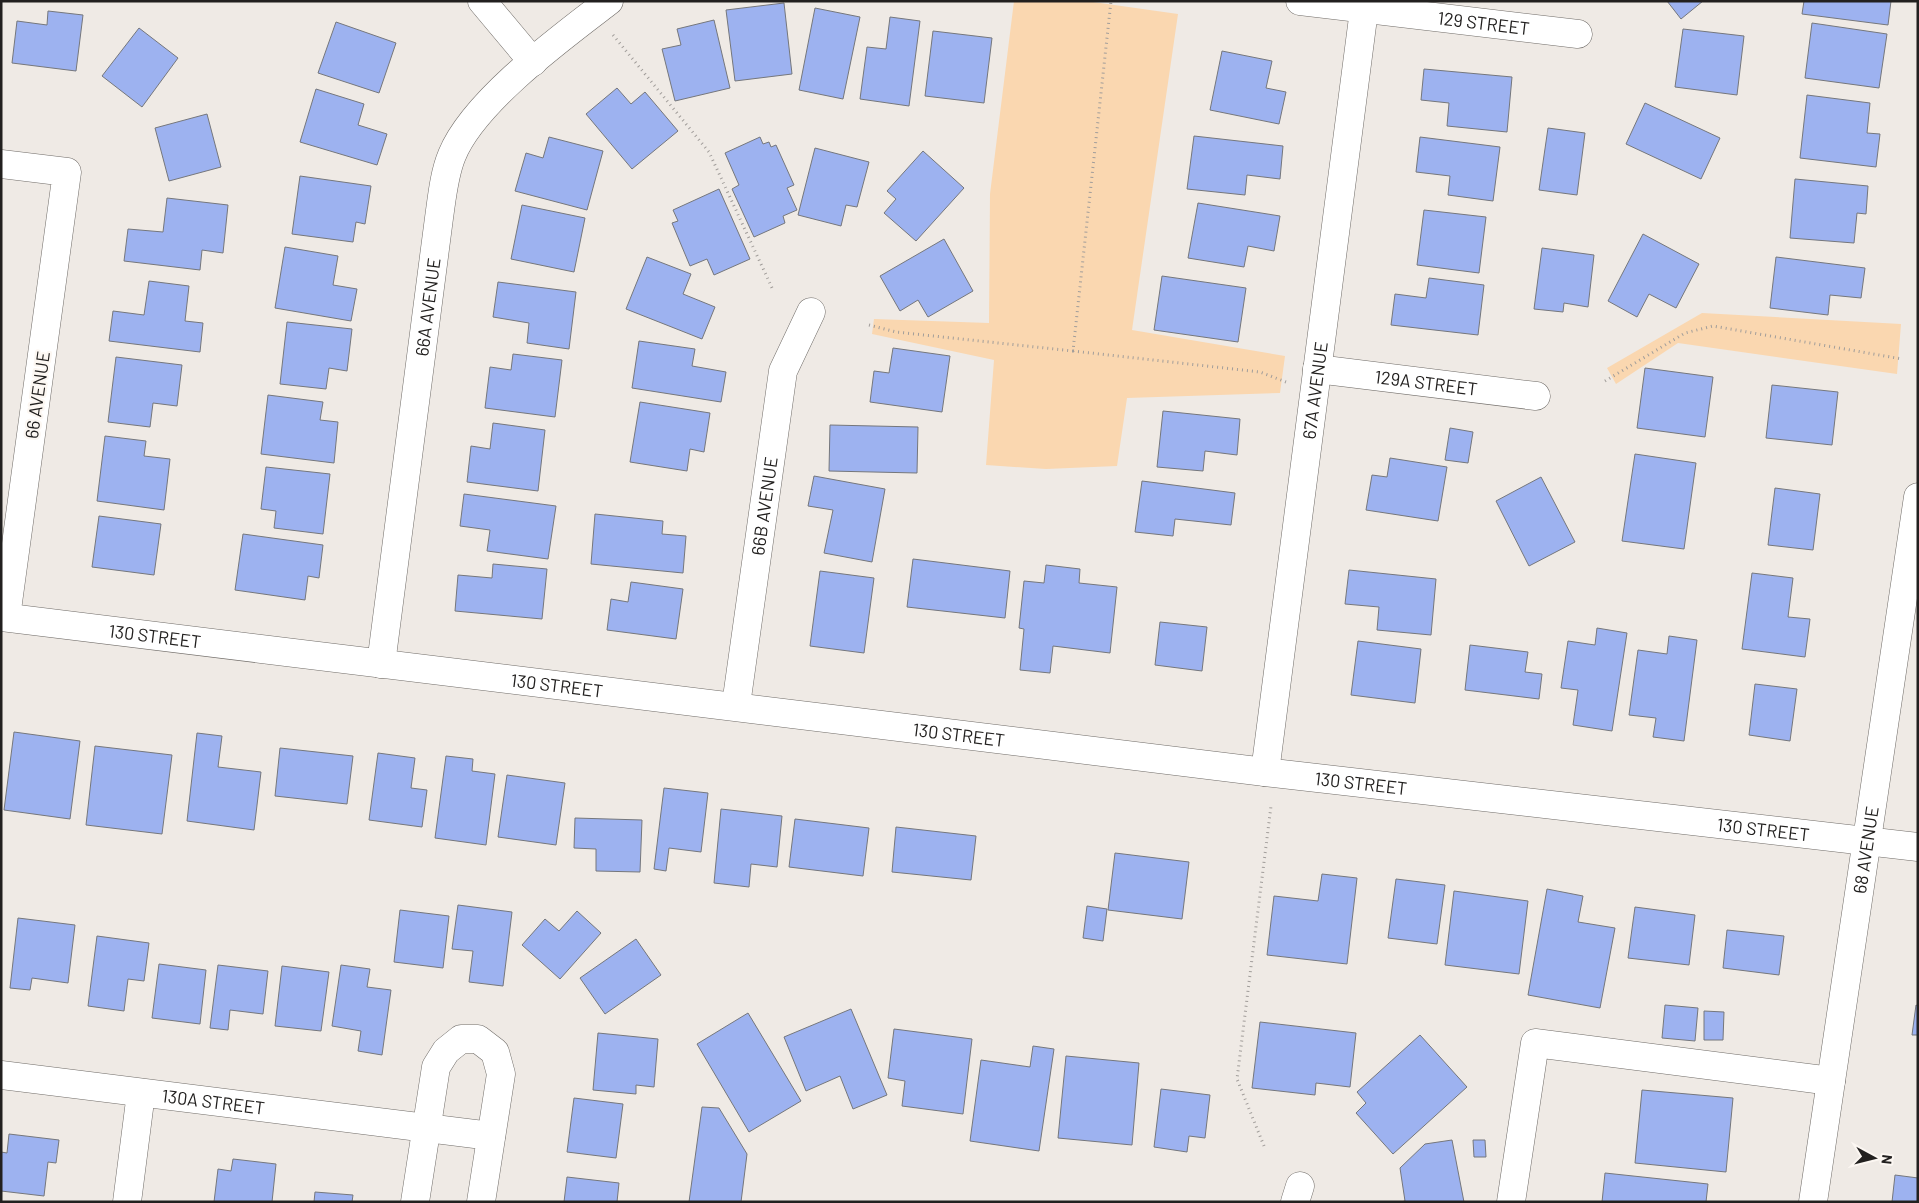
<svg xmlns="http://www.w3.org/2000/svg" width="1919" height="1203" font-family="Barlow,sans-serif">
  <style>
    .green { fill: #fad7b0 }
    .building { fill: #9db2f0; stroke: #75777c }
    .lines { fill: none; stroke-linecap: round; stroke-linejoin: round }
    .minor-casing { stroke: #706c68; stroke-width: 29 }
    .path { stroke: #a19d9a; stroke-width: 3; stroke-dasharray: 1 4; stroke-linecap: butt }
    .minor { stroke: #fff; stroke-width: 28 }
    .labels { text-anchor: middle; dominant-baseline: central; stroke-width: 4.5; stroke-linejoin: round; paint-order: stroke }
    .street-label { font-size: 18px; fill: #22201f; stroke: #fcf7f2 }
  </style>
  <rect width="100%" height="100%" fill="#efeae5"/>
  <path class="green" d="M 1014,1 L 1086,1 L 1178,14 L 1132,330 L 1285,356 L 1280,393 L 1127,398 L 1117,466 L 1046,469 L 986,465 L 994,360 L 872,334 L 874,319 L 989,323 L 990,194 Z
    M 1702,313 L 1901,324 L 1897,374 L 1678,343 L 1616,384 L 1607,368 Z"/>
  <path class="building" d="M 1667,1 L 1703,1 L 1681,19 Z
    M 1804,1 L 1891,1 L 1888,25 L 1802,14 Z
    M 784,3 L 792,74 L 735,81 L 726,10 Z
    M 815,8 L 860,17 L 843,99 L 799,90 Z
    M 48,11 L 83,15 L 76,71 L 12,63 L 17,21 L 47,25 Z
    M 890,17 L 920,21 L 909,106 L 860,99 L 867,47 L 886,49 Z
    M 714,20 L 730,88 L 675,101 L 662,49 L 681,45 L 677,29 Z
    M 336,22 L 396,43 L 379,93 L 318,73 Z
    M 1812,23 L 1887,34 L 1879,88 L 1805,78 Z
    M 139,28 L 178,58 L 142,107 L 102,76 Z
    M 1683,29 L 1744,36 L 1737,95 L 1675,87 Z
    M 933,31 L 992,38 L 984,103 L 925,96 Z
    M 1222,51 L 1272,61 L 1266,88 L 1286,92 L 1279,124 L 1210,110 Z
    M 1424,69 L 1512,77 L 1507,132 L 1447,126 L 1449,103 L 1421,100 Z
    M 617,88 L 631,104 L 645,92 L 678,131 L 632,169 L 586,114 Z
    M 316,89 L 364,104 L 358,125 L 387,134 L 377,165 L 300,142 Z
    M 1807,95 L 1870,103 L 1867,133 L 1880,134 L 1876,167 L 1800,158 Z
    M 1645,103 L 1720,138 L 1701,179 L 1626,144 Z
    M 207,114 L 221,167 L 169,181 L 155,128 Z
    M 1548,128 L 1585,133 L 1577,195 L 1539,190 Z
    M 1194,136 L 1283,146 L 1280,179 L 1247,175 L 1245,195 L 1187,189 Z
    M 549,137 L 603,151 L 587,210 L 515,191 L 526,153 L 543,158 Z
    M 760,137 L 763,144 L 769,142 L 771,147 L 776,145 L 794,185 L 787,188 L 797,210 L 783,216 L 785,223 L 754,237 L 732,189 L 739,185 L 725,153 Z
    M 1420,137 L 1500,147 L 1493,201 L 1448,195 L 1450,176 L 1416,172 Z
    M 815,148 L 869,162 L 857,207 L 846,205 L 841,226 L 798,215 Z
    M 923,151 L 964,188 L 916,241 L 884,213 L 896,199 L 887,191 Z
    M 300,176 L 371,186 L 365,224 L 356,222 L 353,242 L 292,234 Z
    M 1795,179 L 1868,186 L 1866,214 L 1857,213 L 1854,243 L 1790,238 Z
    M 719,189 L 750,259 L 714,275 L 707,259 L 690,266 L 672,223 L 678,221 L 673,210 Z
    M 167,198 L 228,205 L 223,253 L 202,250 L 200,270 L 124,261 L 128,229 L 163,232 Z
    M 1198,203 L 1280,216 L 1274,251 L 1248,246 L 1244,267 L 1188,258 Z
    M 522,205 L 585,218 L 574,272 L 511,259 Z
    M 1424,210 L 1486,217 L 1479,273 L 1417,265 Z
    M 1643,234 L 1699,264 L 1676,308 L 1649,294 L 1637,317 L 1608,301 Z
    M 944,239 L 973,291 L 928,317 L 918,300 L 900,311 L 880,276 Z
    M 285,247 L 338,256 L 333,285 L 357,289 L 351,321 L 275,308 Z
    M 1542,248 L 1594,255 L 1588,307 L 1564,303 L 1563,312 L 1534,309 Z
    M 647,257 L 691,274 L 683,294 L 715,307 L 702,339 L 626,309 Z
    M 1776,257 L 1865,268 L 1861,298 L 1830,295 L 1828,315 L 1770,308 Z
    M 1162,276 L 1246,288 L 1238,342 L 1154,330 Z
    M 1429,278 L 1484,285 L 1478,335 L 1391,325 L 1395,294 L 1426,298 Z
    M 149,281 L 189,286 L 185,321 L 203,323 L 200,352 L 109,341 L 113,311 L 144,315 Z
    M 498,282 L 576,292 L 569,349 L 527,343 L 529,323 L 493,317 Z
    M 287,322 L 352,329 L 347,371 L 329,368 L 326,389 L 280,384 Z
    M 639,341 L 695,349 L 692,366 L 726,372 L 721,402 L 632,388 Z
    M 893,348 L 950,356 L 942,412 L 870,402 L 874,371 L 889,373 Z
    M 513,354 L 562,360 L 555,417 L 485,408 L 490,367 L 511,370 Z
    M 116,357 L 182,365 L 177,406 L 153,403 L 150,427 L 108,422 Z
    M 1645,368 L 1713,377 L 1705,437 L 1637,428 Z
    M 1772,385 L 1838,392 L 1832,445 L 1766,438 Z
    M 268,395 L 323,402 L 320,420 L 338,422 L 334,463 L 261,454 Z
    M 640,402 L 710,413 L 704,452 L 690,449 L 687,471 L 630,462 Z
    M 1163,411 L 1240,419 L 1237,455 L 1205,451 L 1203,471 L 1157,467 Z
    M 493,423 L 545,430 L 538,491 L 467,482 L 471,446 L 490,449 Z
    M 830,425 L 918,427 L 917,473 L 829,471 Z
    M 1450,428 L 1473,432 L 1468,463 L 1445,460 Z
    M 105,436 L 146,441 L 144,456 L 170,459 L 164,510 L 97,501 Z
    M 1635,454 L 1696,463 L 1684,549 L 1622,541 Z
    M 1390,458 L 1447,467 L 1438,521 L 1366,510 L 1372,475 L 1387,477 Z
    M 266,467 L 330,474 L 323,534 L 274,528 L 276,511 L 261,509 Z
    M 814,476 L 885,489 L 872,562 L 824,553 L 833,510 L 808,506 Z
    M 1541,477 L 1575,542 L 1529,566 L 1496,501 Z
    M 1142,481 L 1235,493 L 1231,525 L 1175,519 L 1173,536 L 1135,532 Z
    M 1775,488 L 1820,494 L 1813,550 L 1768,545 Z
    M 464,494 L 556,506 L 548,559 L 487,551 L 490,530 L 460,526 Z
    M 595,514 L 663,521 L 662,534 L 686,536 L 683,573 L 591,564 Z
    M 99,516 L 161,524 L 154,575 L 92,567 Z
    M 243,534 L 323,545 L 319,578 L 308,576 L 305,600 L 235,590 Z
    M 913,559 L 1010,571 L 1005,618 L 907,607 Z
    M 493,564 L 547,569 L 542,619 L 455,611 L 458,575 L 492,578 Z
    M 1046,565 L 1080,569 L 1079,583 L 1117,587 L 1110,653 L 1053,646 L 1050,673 L 1020,670 L 1024,629 L 1019,628 L 1024,581 L 1044,583 Z
    M 1349,570 L 1436,579 L 1431,635 L 1377,630 L 1379,607 L 1345,604 Z
    M 820,571 L 874,578 L 864,653 L 810,646 Z
    M 1752,573 L 1793,578 L 1788,617 L 1810,619 L 1805,657 L 1742,649 Z
    M 631,582 L 683,589 L 676,639 L 607,630 L 611,599 L 628,602 Z
    M 1160,622 L 1207,627 L 1202,671 L 1155,665 Z
    M 1597,628 L 1627,633 L 1612,731 L 1573,725 L 1578,690 L 1561,688 L 1568,641 L 1595,645 Z
    M 1669,636 L 1697,640 L 1684,741 L 1653,737 L 1656,718 L 1629,715 L 1638,650 L 1667,654 Z
    M 1358,641 L 1421,649 L 1415,703 L 1351,695 Z
    M 1470,645 L 1528,652 L 1525,672 L 1542,674 L 1539,699 L 1465,690 Z
    M 1755,684 L 1797,689 L 1790,741 L 1749,735 Z
    M 14,732 L 80,741 L 70,819 L 4,810 Z
    M 197,733 L 222,736 L 218,767 L 261,772 L 254,830 L 187,821 Z
    M 95,746 L 172,755 L 162,834 L 86,825 Z
    M 280,748 L 353,756 L 347,804 L 275,796 Z
    M 378,753 L 415,758 L 411,788 L 427,790 L 422,827 L 369,820 Z
    M 446,756 L 473,759 L 472,771 L 495,774 L 486,845 L 435,838 Z
    M 507,775 L 565,783 L 556,845 L 498,837 Z
    M 664,788 L 708,793 L 701,852 L 669,848 L 666,871 L 654,869 Z
    M 721,809 L 782,816 L 777,867 L 751,864 L 749,887 L 714,883 Z
    M 575,818 L 642,820 L 640,872 L 596,871 L 596,849 L 574,848 Z
    M 795,819 L 869,828 L 863,876 L 789,867 Z
    M 896,827 L 976,836 L 971,880 L 892,872 Z
    M 1115,853 L 1189,862 L 1182,919 L 1108,910 Z
    M 1322,874 L 1357,878 L 1347,964 L 1267,955 L 1274,896 L 1318,901 Z
    M 1396,879 L 1445,885 L 1437,944 L 1388,938 Z
    M 1547,889 L 1583,896 L 1578,922 L 1615,928 L 1600,1008 L 1528,995 Z
    M 1454,891 L 1528,901 L 1519,974 L 1445,965 Z
    M 458,905 L 512,912 L 503,986 L 469,982 L 473,951 L 452,949 Z
    M 1087,906 L 1107,909 L 1103,941 L 1083,938 Z
    M 1635,907 L 1695,915 L 1689,965 L 1628,958 Z
    M 400,910 L 449,916 L 443,968 L 394,962 Z
    M 577,911 L 601,933 L 560,979 L 522,945 L 545,919 L 559,931 Z
    M 18,918 L 75,925 L 68,983 L 32,978 L 30,990 L 10,988 Z
    M 1727,930 L 1784,936 L 1779,975 L 1723,968 Z
    M 97,936 L 149,943 L 144,981 L 128,979 L 124,1011 L 88,1006 Z
    M 636,939 L 661,975 L 605,1014 L 580,978 Z
    M 159,964 L 206,970 L 200,1024 L 152,1018 Z
    M 218,965 L 268,971 L 263,1014 L 230,1010 L 228,1030 L 210,1028 Z
    M 341,965 L 370,969 L 367,987 L 391,990 L 382,1055 L 358,1051 L 361,1031 L 332,1026 Z
    M 282,966 L 329,972 L 321,1031 L 275,1026 Z
    M 1665,1005 L 1698,1008 L 1695,1041 L 1662,1038 Z
    M 1916,1005 L 1918,1006 L 1918,1035 L 1912,1035 Z
    M 851,1009 L 887,1095 L 853,1109 L 840,1076 L 806,1091 L 784,1037 Z
    M 1704,1011 L 1724,1012 L 1723,1040 L 1704,1040 Z
    M 748,1013 L 801,1101 L 749,1132 L 697,1044 Z
    M 1260,1022 L 1356,1033 L 1350,1087 L 1316,1083 L 1315,1095 L 1252,1088 Z
    M 894,1029 L 972,1039 L 963,1114 L 902,1106 L 905,1081 L 888,1078 Z
    M 598,1033 L 658,1039 L 654,1087 L 636,1085 L 636,1094 L 593,1090 Z
    M 1420,1035 L 1467,1087 L 1393,1154 L 1356,1113 L 1366,1103 L 1357,1092 Z
    M 1033,1046 L 1054,1049 L 1039,1151 L 970,1141 L 981,1060 L 1030,1067 Z
    M 1066,1056 L 1139,1063 L 1132,1145 L 1058,1138 Z
    M 1161,1089 L 1210,1095 L 1205,1138 L 1189,1136 L 1187,1152 L 1154,1147 Z
    M 1642,1090 L 1733,1098 L 1726,1172 L 1635,1163 Z
    M 574,1098 L 623,1104 L 616,1158 L 567,1152 Z
    M 702,1107 L 719,1108 L 747,1154 L 741,1202 L 689,1202 Z
    M 9,1134 L 59,1140 L 56,1163 L 48,1162 L 44,1196 L 1,1191 L 1,1152 L 7,1153 Z
    M 1452,1140 L 1464,1202 L 1401,1202 L 1405,1201 L 1400,1168 L 1425,1144 Z
    M 1473,1140 L 1485,1140 L 1486,1157 L 1474,1157 Z
    M 233,1159 L 276,1164 L 272,1202 L 214,1202 L 218,1169 L 231,1171 Z
    M 1605,1173 L 1708,1184 L 1706,1202 L 1602,1202 Z
    M 1895,1175 L 1918,1178 L 1918,1202 L 1892,1202 Z
    M 567,1177 L 619,1183 L 617,1202 L 564,1202 Z
    M 315,1192 L 353,1195 L 352,1202 L 314,1202 Z"/>
  <g class="lines">
    <g class="minor-casing">
      <g id="minor">
        <path d="M 482,1 L 533,62"/>
        <path id="s1" d="M 1300,1 L 1578,34"/>
        <path d="M 1,164 L 67,172 L 6,617"/>
        <path id="s2" d="M 1317,369 L 1536,396"/>
        <path id="s3" d="M 1,617 L 1265,772 L 1918,847"/>
        <path id="s4" d="M 381,664 L 439,218 C 442,197 444,174 452,155 C 474,101 562,37 609,1"/>
        <path id="s5" d="M 736,705 L 783,371 L 811,312"/>
        <path id="s6" d="M 1265,772 L 1364,10"/>
        <path id="s7" d="M 1,1075 L 491,1136"/>
        <path d="M 127,1202 L 141,1093"/>
        <path d="M 415,1202 L 436,1067 L 446,1051 L 461,1039 L 478,1039 L 495,1052 L 501,1074 L 481,1202"/>
        <path d="M 1295,1202 L 1300,1186"/>
        <path d="M 1511,1202 L 1535,1043 L 1831,1081"/>
        <path id="s8" d="M 1813,1202 L 1918,497"/>
      </g>
    </g>
    <path class="path" d="M 613,35 L 709,152 L 773,290
      M 869,325 L 896,332 L 1073,351 L 1111,1
      M 1073,351 L 1260,372 L 1286,382
      M 1605,381 L 1685,333 L 1713,326 L 1902,359
      M 1264,1146 L 1237,1079 L 1271,806"/>
    <use href="#minor" class="minor"/>
  </g>
  <g class="labels">
    <g class="street-label">
      <text stroke="none"><textPath href="#s1" startOffset="185">129 STREET</textPath></text>
      <text stroke="none"><textPath href="#s4" startOffset="360">66A AVENUE</textPath></text>
      <text stroke="none"><textPath href="#s2" startOffset="110">129A STREET</textPath></text>
      <text stroke="none"><textPath href="#s6" startOffset="385">67A AVENUE</textPath></text>
      <text transform="translate(37 395) rotate(-82)">66 AVENUE</text>
      <text stroke="none"><textPath href="#s5" startOffset="201">66B AVENUE</textPath></text>
      <text stroke="none"><textPath href="#s3" startOffset="155">130 STREET</textPath></text>
      <text stroke="none"><textPath href="#s3" startOffset="560">130 STREET</textPath></text>
      <text stroke="none"><textPath href="#s3" startOffset="965">130 STREET</textPath></text>
      <text stroke="none"><textPath href="#s3" startOffset="1370">130 STREET</textPath></text>
      <text stroke="none"><textPath href="#s3" startOffset="1775">130 STREET</textPath></text>
      <text stroke="none"><textPath href="#s8" startOffset="356">68 AVENUE</textPath></text>
      <text stroke="none"><textPath href="#s7" startOffset="214">130A STREET</textPath></text>
    </g>
  </g>
  <rect width="1919" height="1203" fill="none" stroke="#22201f" stroke-width="5"/>
  <g transform="translate(1874 1158) rotate(97)" stroke="#fcf7f2" stroke-width="4" paint-order="stroke">
  <path d="M0-4L9 19L0 12L-9 19Z" fill="#22201f"/>
  <text y="-8" font-size="14" font-weight="bold" text-anchor="middle" fill="#22201f">N</text>
  </g>
</svg>
